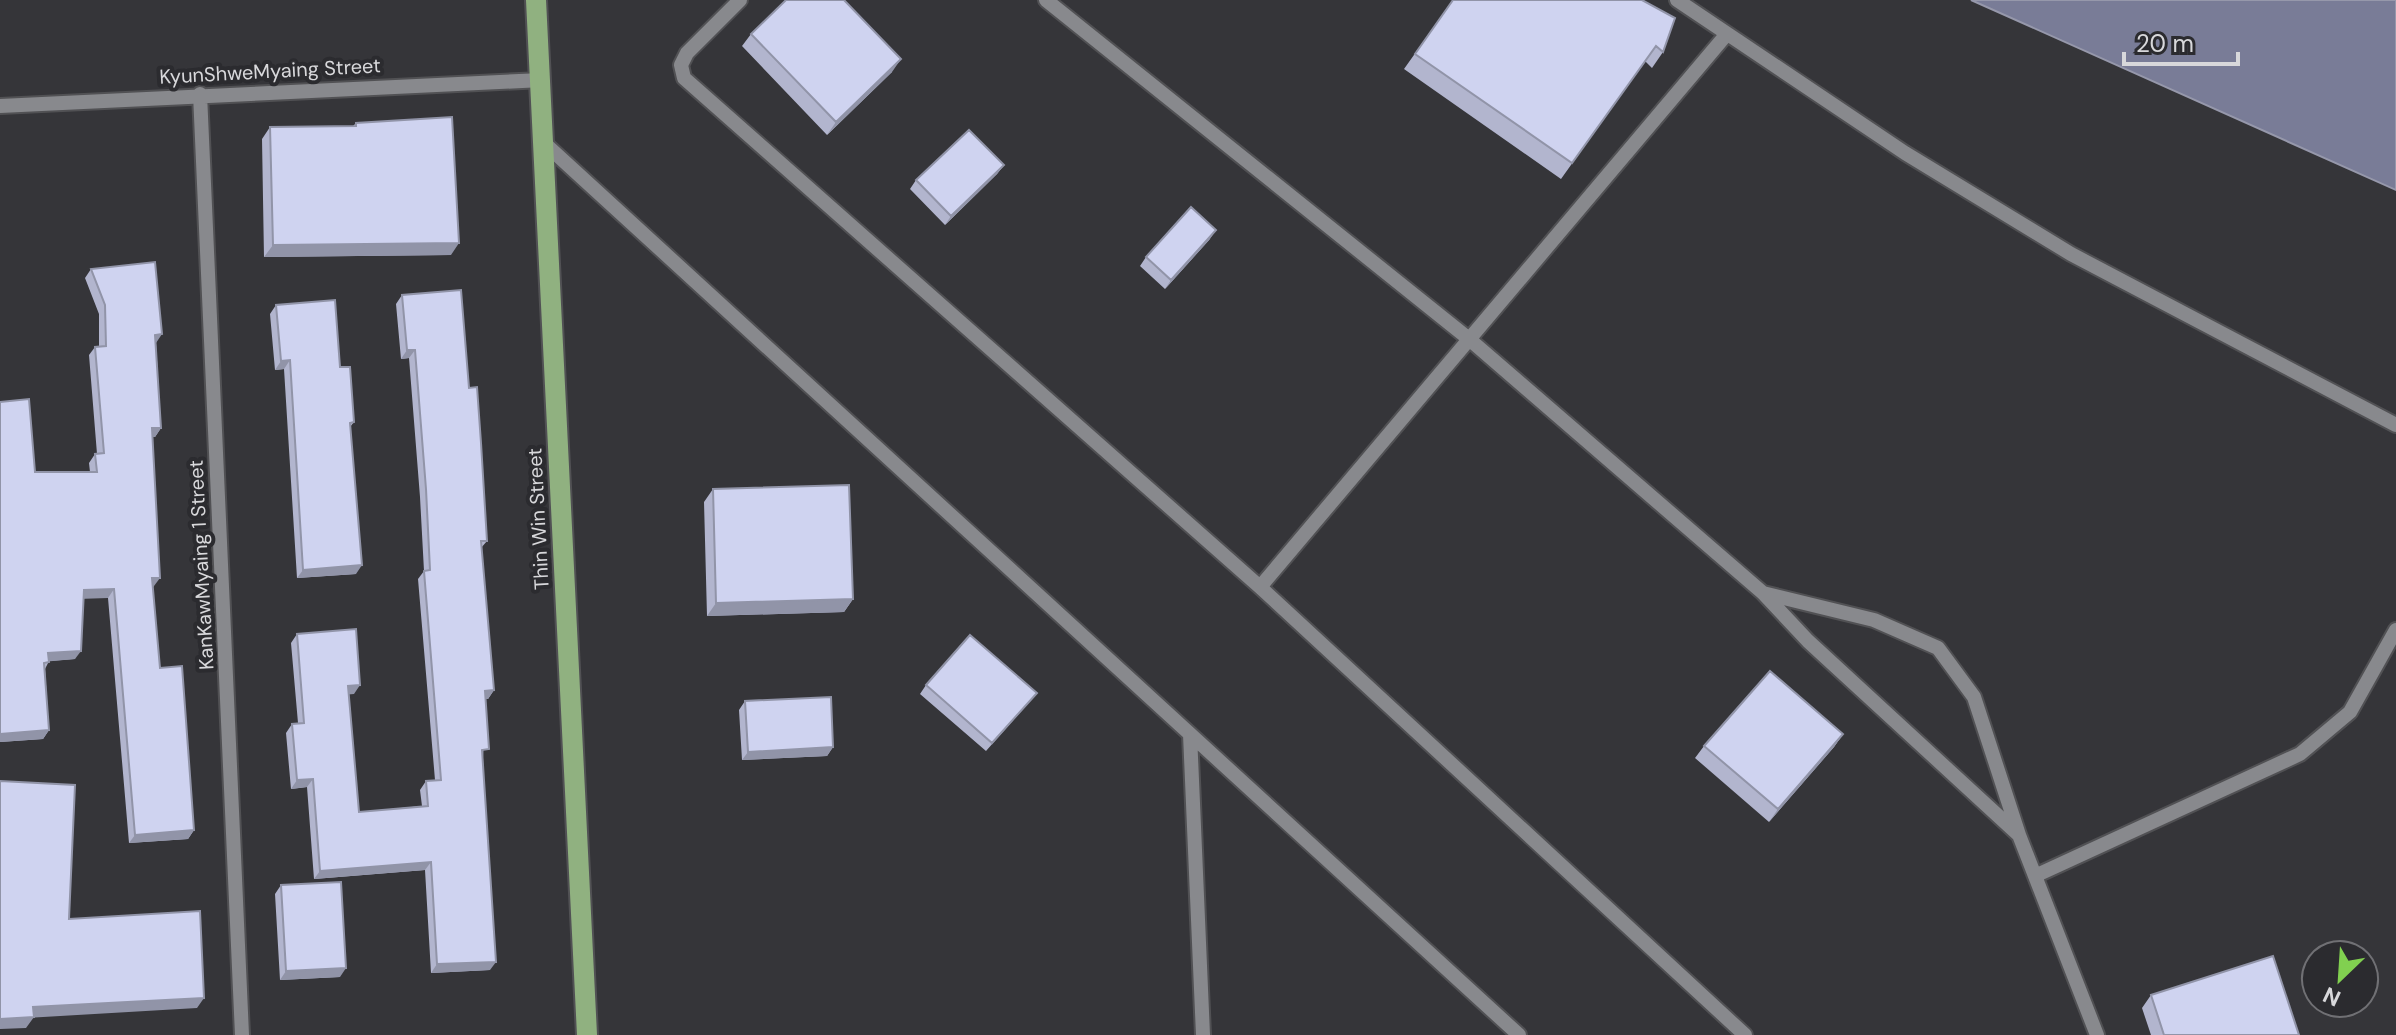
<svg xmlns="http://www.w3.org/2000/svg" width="2396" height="1035" font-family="'DM Sans',sans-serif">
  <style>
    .water { fill: #797c97; stroke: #9698ab; stroke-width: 2 }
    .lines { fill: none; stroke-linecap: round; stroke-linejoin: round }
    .minor-casing { stroke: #515154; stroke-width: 18 }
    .major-casing { stroke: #515154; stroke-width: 24 }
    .minor { stroke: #88898d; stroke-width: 14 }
    .major { stroke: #90b180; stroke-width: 20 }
    .wall { fill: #b2b5ce }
    .shaded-wall { fill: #9194a8 }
    .building { fill: #cfd3f0; stroke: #9194a8; stroke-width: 2 }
    .labels { text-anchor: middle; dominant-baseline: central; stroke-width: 8; stroke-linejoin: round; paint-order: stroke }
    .street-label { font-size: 20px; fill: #d8d8db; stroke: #2b2b2f }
  </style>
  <rect width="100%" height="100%" fill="#353539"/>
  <path class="water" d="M 1971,0 L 2396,0 L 2396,190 Z"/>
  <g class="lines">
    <g class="minor-casing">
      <path id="minor" d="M 740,0 L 687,53 L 681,65 L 684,78 L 1260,587 L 1745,1035
        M 1046,0 L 1469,339 L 1763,593 L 1808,641 L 2019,835 L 2097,1035
        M 1677,0 L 1905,153 L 2071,254 L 2396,425
        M 200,94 L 242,1035
        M 0,106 L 542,80
        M 543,142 L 1519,1035
        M 1260,587 L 1726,35
        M 1763,593 L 1874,620 L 1938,648 L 1974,697 L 2019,835
        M 1190,734 L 1203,1035
        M 2037,875 L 2300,754 L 2350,712 L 2396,630"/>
    </g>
    <g class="major-casing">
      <path id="major" d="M 536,0 L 587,1035"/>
    </g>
    <use href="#minor" class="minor"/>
    <use href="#major" class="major"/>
  </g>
  <path class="wall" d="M 1453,0 L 1642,0 L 1663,52 L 1652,68 L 1645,61 L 1561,179 L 1404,69 Z
    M 751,34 L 892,72 L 827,135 L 742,46 Z
    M 356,123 L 451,255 L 264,257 L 262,139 L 270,127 L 353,126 Z
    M 1004,165 L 997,174 L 945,225 L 910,189 L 916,180 Z
    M 1210,239 L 1165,289 L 1140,266 L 1146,257 Z
    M 91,269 L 156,343 L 161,428 L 155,437 L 153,437 L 154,586 L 153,587 L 160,668 L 194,830 L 188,839 L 129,843 L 108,598 L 83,598 L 75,659 L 49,661 L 45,669 L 49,730 L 43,739 L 0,742 L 0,402 L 35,472 L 90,472 L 89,463 L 95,454 L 97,454 L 89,355 L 95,347 L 99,346 L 99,314 L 85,278 Z
    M 402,295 L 469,388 L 487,541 L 481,548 L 494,690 L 488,699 L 486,699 L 483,758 L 490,970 L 431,973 L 425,870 L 314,879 L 307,787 L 291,789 L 286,733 L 292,724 L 298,723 L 291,643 L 297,634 L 354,694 L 349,694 L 359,812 L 422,806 L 420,790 L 426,781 L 435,780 L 418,579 L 424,571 L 420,497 L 409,358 L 401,359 L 396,304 Z
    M 276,305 L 340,367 L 354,422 L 350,427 L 356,574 L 297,578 L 284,369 L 275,370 L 270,314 Z
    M 713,489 L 853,599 L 844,612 L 707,616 L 704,502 Z
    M 926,685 L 1037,693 L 1030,701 L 986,751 L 920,694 Z
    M 745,701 L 833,747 L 827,756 L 742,760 L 739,710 Z
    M 1843,734 L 1834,747 L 1769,822 L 1695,758 L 1704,746 Z
    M 281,885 L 340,977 L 280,980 L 275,894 Z
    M 2151,995 L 2299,1035 L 2151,1035 L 2142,1008 Z"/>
  <path class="shaded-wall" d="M 901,59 L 892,72 L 827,135 L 836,122 Z
    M 1004,165 L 997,174 L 945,225 L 951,216 Z
    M 1216,230 L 1210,239 L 1165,289 L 1171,280 Z
    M 459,243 L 451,255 L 264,257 L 273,245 Z
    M 162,334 L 156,343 L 155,335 Z
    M 407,350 L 415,350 L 409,358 L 401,359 Z
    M 290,360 L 284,369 L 275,370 L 281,361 Z
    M 152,428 L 161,428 L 155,437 L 146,437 Z
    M 362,565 L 356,574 L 297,578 L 303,570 Z
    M 152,578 L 160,578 L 154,586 L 146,587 Z
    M 114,589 L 108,598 L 78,599 L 84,590 Z
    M 853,599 L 844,612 L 707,616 L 716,603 Z
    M 81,651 L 75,659 L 42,662 L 48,653 Z
    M 360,685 L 354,694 L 342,695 L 348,686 Z
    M 494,690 L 488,699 L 479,699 L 485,691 Z
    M 49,730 L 43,739 L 0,742 L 0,734 Z
    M 1843,734 L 1834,747 L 1769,822 L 1778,809 Z
    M 833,747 L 827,756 L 742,760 L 748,752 Z
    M 313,779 L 307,787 L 291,789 L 297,780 Z
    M 194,830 L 188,839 L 129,843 L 135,835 Z
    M 431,862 L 425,870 L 314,879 L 320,871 Z
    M 496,962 L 490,970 L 431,973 L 437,964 Z
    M 346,968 L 340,977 L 280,980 L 286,971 Z
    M 204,998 L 197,1008 L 26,1018 L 33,1007 Z
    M 34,1017 L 26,1028 L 0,1029 L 0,1019 Z"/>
  <path class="building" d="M 786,0 L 844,0 L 901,59 L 836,122 L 751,34 Z
    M 1453,0 L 1642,0 L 1675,18 L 1663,52 L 1656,46 L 1572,163 L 1415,54 Z
    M 452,117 L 459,243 L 273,245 L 270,127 L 356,126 L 356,123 Z
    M 969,130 L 1004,165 L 951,216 L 916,180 Z
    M 1191,207 L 1216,230 L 1171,280 L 1146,257 Z
    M 155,262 L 162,334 L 155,335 L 161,428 L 152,428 L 160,578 L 152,578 L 160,668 L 182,666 L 194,830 L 135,835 L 114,589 L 84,590 L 81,651 L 48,653 L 49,662 L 44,663 L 49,730 L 0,734 L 0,402 L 29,399 L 35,472 L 97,472 L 95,454 L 104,453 L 95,347 L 106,346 L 105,305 L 91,269 Z
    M 461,290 L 469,388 L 477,387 L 481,443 L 487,541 L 481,541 L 494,690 L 485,691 L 489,749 L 482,750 L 496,962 L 437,964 L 431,862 L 320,871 L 313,779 L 297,780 L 292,724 L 304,723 L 297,634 L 356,629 L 360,685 L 348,686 L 359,812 L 428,806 L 426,781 L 441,780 L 424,571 L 430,570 L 426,489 L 415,350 L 407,350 L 402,295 Z
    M 335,300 L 340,367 L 350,367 L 354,422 L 350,423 L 362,565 L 303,570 L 290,360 L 281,361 L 276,305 Z
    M 849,485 L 853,599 L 716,603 L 713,489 Z
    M 970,635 L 1037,693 L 992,743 L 926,685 Z
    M 1770,671 L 1843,734 L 1778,809 L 1704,746 Z
    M 831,697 L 833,747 L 748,752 L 745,701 Z
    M 0,781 L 75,785 L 69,919 L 200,911 L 204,998 L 33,1007 L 34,1017 L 0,1019 Z
    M 341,882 L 346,968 L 286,971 L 281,885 Z
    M 2273,956 L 2299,1035 L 2164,1035 L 2151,995 Z"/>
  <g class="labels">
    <g class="street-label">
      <text transform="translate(270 71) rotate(-3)">KyunShweMyaing Street</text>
      <text transform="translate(538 519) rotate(-93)">Thin Win Street</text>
      <text transform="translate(201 565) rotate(-93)">KanKawMyaing 1 Street</text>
    </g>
  </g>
  <g transform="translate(2340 979) rotate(205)"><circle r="38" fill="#2b2b2f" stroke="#707074" stroke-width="2"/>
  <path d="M0-6L14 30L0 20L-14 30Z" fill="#81d050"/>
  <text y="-12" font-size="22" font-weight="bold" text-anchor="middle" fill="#d8d8db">N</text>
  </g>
  <path d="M2124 52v12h114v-12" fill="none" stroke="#d8d8db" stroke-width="4"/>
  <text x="2136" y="52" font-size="24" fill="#d8d8db" stroke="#2b2b2f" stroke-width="6" paint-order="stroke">20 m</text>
</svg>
